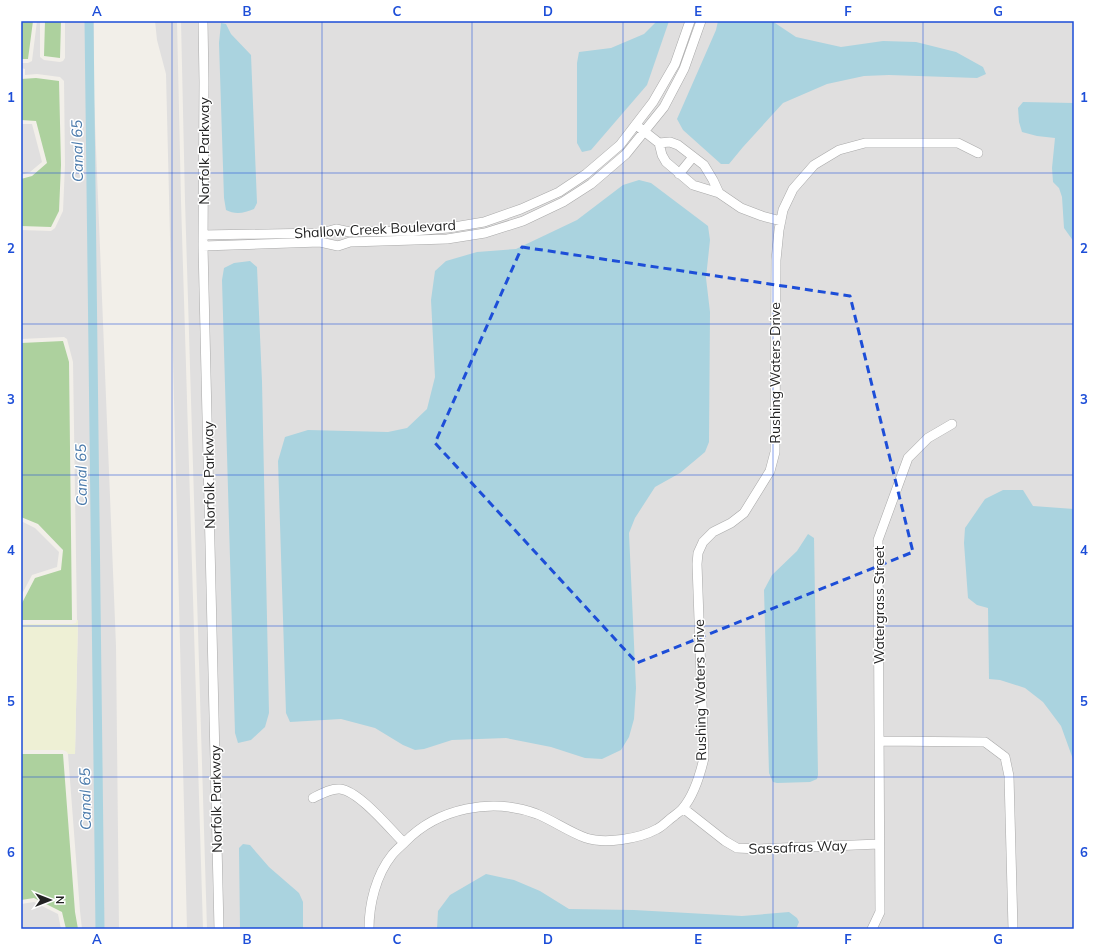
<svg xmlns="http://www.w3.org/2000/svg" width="1095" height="950" font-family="Mulish,sans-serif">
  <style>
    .residential { fill: #e0dfdf }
    .farmland { fill: #eef0d5 }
    .forest { fill: #add19e }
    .water { fill: #aad3df }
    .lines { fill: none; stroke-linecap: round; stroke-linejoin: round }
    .canal { stroke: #aad3df; stroke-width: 9 }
    .minor-casing { stroke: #a9a9a9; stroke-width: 10 }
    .minor { stroke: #fff; stroke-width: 9 }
    .marked { fill: none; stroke: #1d4ed8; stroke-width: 3; stroke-dasharray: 8 5; stroke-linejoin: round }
    .grid { fill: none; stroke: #1d4ed8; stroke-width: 1; stroke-opacity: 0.55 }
    .labels { text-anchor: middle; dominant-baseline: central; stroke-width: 3; stroke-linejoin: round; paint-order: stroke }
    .street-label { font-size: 14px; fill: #222; stroke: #fff }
    .water-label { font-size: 15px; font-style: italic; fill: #4a7aab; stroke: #fff }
    .neatline { fill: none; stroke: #1d4ed8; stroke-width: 1.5 }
    .grid-label { font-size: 13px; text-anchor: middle; font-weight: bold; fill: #1d4ed8 }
  </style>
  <rect width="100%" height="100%" fill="#f2efe9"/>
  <path class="residential" d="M 37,21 L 40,21 L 40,57 L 44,60 L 60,62 L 63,61 L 65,58 L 65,21 L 94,21 L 94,52 L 93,74 L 116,646 L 119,929 L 82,929 L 80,911 L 68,754 L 75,754 L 78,621 L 77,620 L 73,362 L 67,339 L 64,337 L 21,339 L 21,230 L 51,231 L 55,228 L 63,211 L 65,165 L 64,81 L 60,77 L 37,74 L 25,75 L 25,69 L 21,68 L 21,63 L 28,63 L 32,61 Z
    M 155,21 L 177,21 L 181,201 L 203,929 L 187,929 L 166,74 L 157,40 Z
    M 181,21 L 1074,21 L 1074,929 L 207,929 L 185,201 Z
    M 21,124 L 32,124 L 42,162 L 30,172 L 21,175 Z
    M 21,521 L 35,528 L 59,552 L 57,567 L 32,575 L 21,596 Z
    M 34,902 L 58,914 L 61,929 L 21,929 L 21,904 Z"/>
  <path class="farmland" d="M 77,620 L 78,620 L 75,754 L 68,754 L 67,752 L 63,750 L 21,750 L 21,624 L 72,624 L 76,623 Z"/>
  <path class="forest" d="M 21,21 L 33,21 L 28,59 L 21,59 Z
    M 45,21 L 61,21 L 60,58 L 44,56 Z
    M 36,78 L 59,81 L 61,165 L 59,211 L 51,227 L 21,226 L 21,179 L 32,176 L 47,163 L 36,121 L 21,120 L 21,79 Z
    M 63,341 L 69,362 L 72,620 L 21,620 L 21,605 L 35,578 L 61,570 L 63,550 L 38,524 L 21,517 L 21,343 Z
    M 21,754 L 63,754 L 75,912 L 78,929 L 66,929 L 62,912 L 34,898 L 21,900 Z"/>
  <path class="water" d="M 657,21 L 669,21 L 647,85 L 591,150 L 582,152 L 577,143 L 577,63 L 579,52 L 611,48 L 644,34 Z
    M 718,21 L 772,21 L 796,37 L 841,47 L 883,41 L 916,42 L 956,52 L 983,67 L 986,74 L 977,78 L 889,75 L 864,76 L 827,84 L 783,103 L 743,147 L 729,164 L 721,164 L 683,130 L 677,119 L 716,30 Z
    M 221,23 L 226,24 L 231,34 L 251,55 L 257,203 L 254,209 C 245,213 235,215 226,210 L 224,198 L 219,43 Z
    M 1023,102 L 1074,103 L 1074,242 L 1064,228 L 1062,197 L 1059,188 L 1053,182 L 1052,168 L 1055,138 L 1037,136 L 1022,132 L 1019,122 L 1018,108 Z
    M 639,180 L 651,183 L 708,226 L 710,240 L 706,278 L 710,312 L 709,442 L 705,452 L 680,473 L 655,487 L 635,518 L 629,533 L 636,688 L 634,719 L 629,737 L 621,750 L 602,759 L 585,758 L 551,747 L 506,738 L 452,740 L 424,749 L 415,750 L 403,745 L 375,728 L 341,719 L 290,722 L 286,713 L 278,461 L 285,437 L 308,430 L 388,432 L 407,428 L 427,409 L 435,377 L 431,300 L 435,271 L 446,261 L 477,252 L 516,249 L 577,220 L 623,185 Z
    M 250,261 L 257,267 L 262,382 L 269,713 L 265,727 L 251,740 L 238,743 L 235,733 L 222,280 L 224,268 L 234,263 Z
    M 1003,490 L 1023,490 L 1033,506 L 1074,509 L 1074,779 L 1074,762 L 1061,726 L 1043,702 L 1025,688 L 1000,680 L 989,679 L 988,608 L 977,605 L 968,598 L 964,543 L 965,528 L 985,499 Z
    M 808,534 L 814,538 L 818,775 L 817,779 L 810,782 L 777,783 L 773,782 L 769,773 L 764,590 L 772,575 L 797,551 Z
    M 243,844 L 250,845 L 269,867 L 299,893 L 303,902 L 303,929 L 240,929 L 239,848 Z
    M 486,874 L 514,880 L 540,891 L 569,909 L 634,910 L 742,916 L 789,912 L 797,918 L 799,922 L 796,929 L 437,929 L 438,911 L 450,895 Z"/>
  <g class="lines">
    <path class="canal" d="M 89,21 L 100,929"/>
    <g class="minor-casing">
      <path id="minor" d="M 203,21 L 204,82 L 203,246 L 219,929
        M 640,128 L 659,143 L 662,155 L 666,162 L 693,185 L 719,193 L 741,208 L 762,216 L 781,221
        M 659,143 L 670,142 L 678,145 L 704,165 L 713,180 L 719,193
        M 679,174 L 693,157
        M 203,235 L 321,233 L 336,229 L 350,232 L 413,231 L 448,228 L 484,222 L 521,209 L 559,192 L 586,174 L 620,145 L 653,102 L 675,64 L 690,21
        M 203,246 L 320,242 L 338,246 L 350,242 L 447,239 L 485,233 L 523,221 L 563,202 L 591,184 L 626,154 L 664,107 L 684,69 L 701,21
        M 880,741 L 985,742 L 1005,757 L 1009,776 L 1013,929
        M 313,798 C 321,794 331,788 340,789 C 359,791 390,829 404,843
        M 683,808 L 725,841 L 737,848 L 759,849 L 879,844
        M 369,929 C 369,904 376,875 392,855 C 396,850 401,846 405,842 C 438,808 492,797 537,814 C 554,821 569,832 586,838 C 605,844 639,839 657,829 C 663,826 668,820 674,816 C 676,814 681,811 683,808 C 694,795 700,775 704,758 L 697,564 L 698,553 L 703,542 L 713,532 L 731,523 L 744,513 L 770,471 L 775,452 L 776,260 L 779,230 L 783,210 L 793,189 L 814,165 L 839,150 L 865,143 L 958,143 L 978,153
        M 872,929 L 880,912 L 878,540 L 908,458 L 928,438 L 952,424"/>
    </g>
    <use href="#minor" class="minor"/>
  </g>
  <path class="marked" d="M 522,247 L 850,296 L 913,552 L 637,663 L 435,443 Z"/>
  <path class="grid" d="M 172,21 L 172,929M 322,21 L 322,929M 472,21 L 472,929M 623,21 L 623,929M 773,21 L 773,929M 923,21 L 923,929M 21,173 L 1074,173M 21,324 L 1074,324M 21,475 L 1074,475M 21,626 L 1074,626M 21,777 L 1074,777"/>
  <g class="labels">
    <g class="street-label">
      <text transform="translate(204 151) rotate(-90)">Norfolk Parkway</text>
      <text transform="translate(375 229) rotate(-3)">Shallow Creek Boulevard</text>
      <text transform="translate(775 373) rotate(-90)">Rushing Waters Drive</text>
      <text transform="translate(209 475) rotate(-91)">Norfolk Parkway</text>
      <text transform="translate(879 605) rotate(-90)">Watergrass Street</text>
      <text transform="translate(700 690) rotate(-91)">Rushing Waters Drive</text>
      <text transform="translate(216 799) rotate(-91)">Norfolk Parkway</text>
      <text transform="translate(798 847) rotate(-2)">Sassafras Way</text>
    </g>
    <g class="water-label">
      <text transform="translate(77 151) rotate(-91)">Canal 65</text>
      <text transform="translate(81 475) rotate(-91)">Canal 65</text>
      <text transform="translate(85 799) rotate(-91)">Canal 65</text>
    </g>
  </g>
  <rect width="1095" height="950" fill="none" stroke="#ffffff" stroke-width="44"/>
  <g transform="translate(50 900) rotate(90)" stroke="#ffffff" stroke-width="3" paint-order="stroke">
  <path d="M0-3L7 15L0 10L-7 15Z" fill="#222222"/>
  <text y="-6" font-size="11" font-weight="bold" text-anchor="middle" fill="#222222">N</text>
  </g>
  <rect x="22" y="22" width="1051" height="906" class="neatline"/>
  <g class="grid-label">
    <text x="97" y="16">A</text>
    <text x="247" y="16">B</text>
    <text x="397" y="16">C</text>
    <text x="548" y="16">D</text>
    <text x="698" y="16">E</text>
    <text x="848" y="16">F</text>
    <text x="998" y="16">G</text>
    <text x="11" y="102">1</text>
    <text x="1084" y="102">1</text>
    <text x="11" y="253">2</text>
    <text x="1084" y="253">2</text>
    <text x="11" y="404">3</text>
    <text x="1084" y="404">3</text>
    <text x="11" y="555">4</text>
    <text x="1084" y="555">4</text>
    <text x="11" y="706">5</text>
    <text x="1084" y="706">5</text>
    <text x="11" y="857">6</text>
    <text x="1084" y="857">6</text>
    <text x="97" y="944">A</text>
    <text x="247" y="944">B</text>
    <text x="397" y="944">C</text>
    <text x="548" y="944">D</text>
    <text x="698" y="944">E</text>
    <text x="848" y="944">F</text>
    <text x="998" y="944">G</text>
  </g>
</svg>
